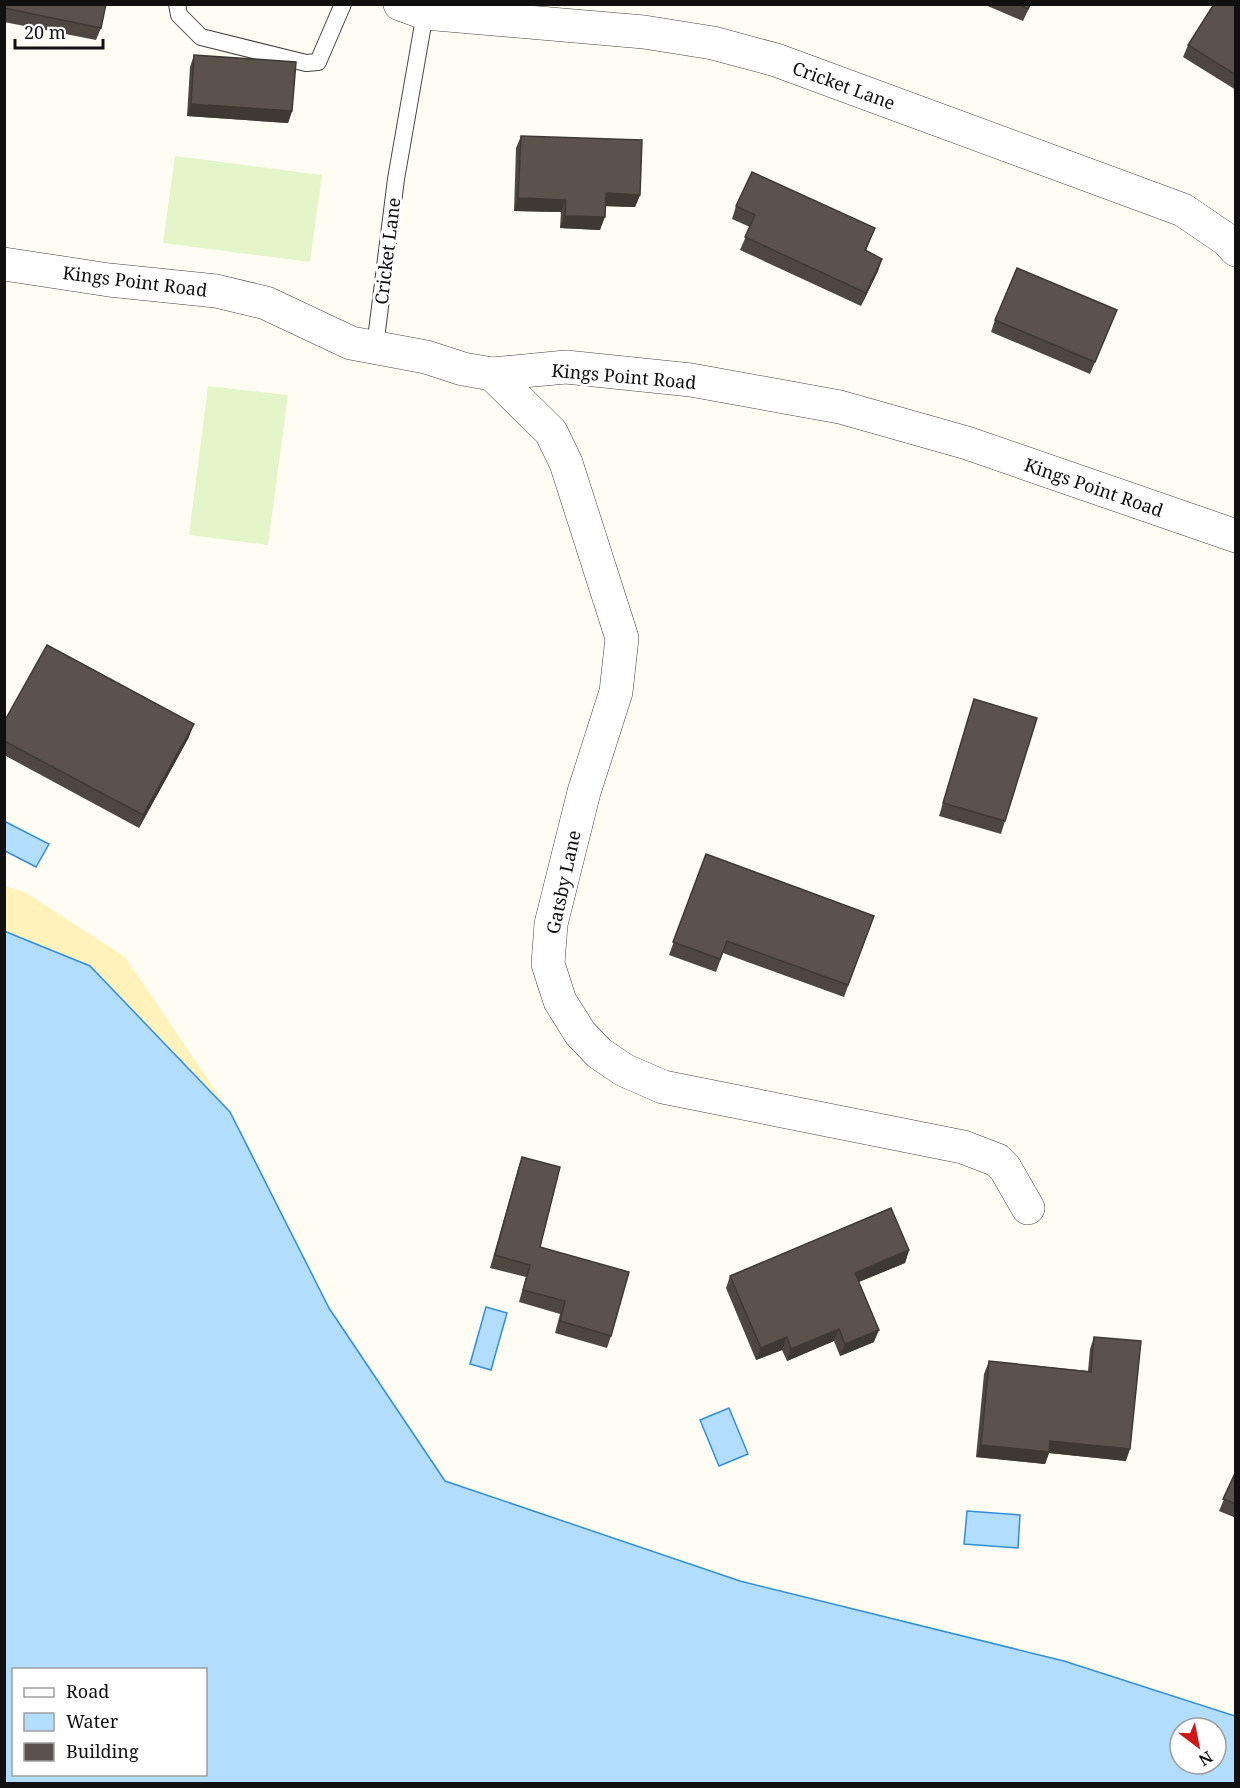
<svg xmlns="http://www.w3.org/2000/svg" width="1240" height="1788" font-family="'Noto Serif',serif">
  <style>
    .sand { fill: #fff3bb }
    .pitch { fill: #e4f5ca }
    .water { fill: #b2ddfc; stroke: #318edb; stroke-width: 1.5; fill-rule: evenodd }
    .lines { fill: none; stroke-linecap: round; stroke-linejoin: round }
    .service-casing { stroke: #434343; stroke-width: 18 }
    .minor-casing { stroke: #434343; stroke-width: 34 }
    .tertiary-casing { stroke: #434343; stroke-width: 34 }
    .service { stroke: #fff; stroke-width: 16 }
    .minor { stroke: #fff; stroke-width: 33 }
    .tertiary { stroke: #fff; stroke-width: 33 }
    .wall { fill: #4d4740 }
    .shaded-wall { fill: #3f3934 }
    .building { fill: #5a524b; stroke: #3f3934; stroke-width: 1.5 }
    .labels { text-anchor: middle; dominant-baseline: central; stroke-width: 6; stroke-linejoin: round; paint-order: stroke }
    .street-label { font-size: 18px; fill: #101010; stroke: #fff }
  </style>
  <rect width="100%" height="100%" fill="#fffdf3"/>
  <path class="sand" d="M 4,886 L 23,891 L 125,957 L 230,1112 L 90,966 L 5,931 Z"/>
  <path class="pitch" d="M 175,156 L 322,175 L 310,262 L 163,243 Z
    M 208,386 L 288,395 L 268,545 L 189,535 Z"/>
  <path class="water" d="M 4,821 L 49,844 L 36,867 L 5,851 Z
    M 4,931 L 90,966 L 230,1112 L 329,1308 L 445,1481 L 740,1581 L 1064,1661 L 1235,1716 L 1235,1783 L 5,1783 ZM 14,1670 L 206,1670 L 206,1774 L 14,1774 ZM 1180,1728 L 1216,1728 L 1216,1764 L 1180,1764 Z
    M 486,1307 L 507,1313 L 491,1370 L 470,1364 Z
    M 729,1408 L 748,1454 L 719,1466 L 700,1420 Z
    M 967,1511 L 1020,1515 L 1018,1548 L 964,1544 Z"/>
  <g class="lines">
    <g class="service-casing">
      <path id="service" d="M 177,4 L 179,15 L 201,37 L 306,63 L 318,62 L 343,4
        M 375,347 L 396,179 L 425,13"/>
    </g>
    <g class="minor-casing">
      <path id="minor" d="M 400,4 L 425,13 L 644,32 L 713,43 L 776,60 L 1183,210 L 1227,240 L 1236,250
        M 492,374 L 551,432 L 566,463 L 622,638 L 616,692 L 584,792 L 551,924 L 548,964 L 560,1001 L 580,1033 L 599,1053 L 624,1070 L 663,1087 L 963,1147 L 997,1160 L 1005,1168 L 1028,1208
        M 492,374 L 566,367 L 691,380 L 840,407 L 967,443 L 1236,536"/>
    </g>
    <g class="tertiary-casing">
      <path id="tertiary" d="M 4,264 L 109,280 L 216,291 L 266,303 L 351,343 L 426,357 L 463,369 L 492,374"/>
    </g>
    <use href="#service" class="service"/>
    <use href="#minor" class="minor"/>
    <use href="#tertiary" class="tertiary"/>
  </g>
  <path class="wall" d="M 4,4 L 101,28 L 96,40 L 4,22 Z
    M 983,4 L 1031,4 L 1023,21 Z
    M 1236,4 L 1236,90 L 1183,57 L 1188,45 Z
    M 194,55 L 292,111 L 288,123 L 187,116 L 190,67 Z
    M 521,136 L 640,195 L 635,207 L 605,206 L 600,230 L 560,228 L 561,212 L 514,211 L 516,148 Z
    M 736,206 L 875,228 L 866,251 L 882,259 L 878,271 L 861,306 L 740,250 L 750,227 L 732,219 Z
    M 995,320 L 1112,322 L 1090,374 L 991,332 Z
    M 974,699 L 1005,821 L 1001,834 L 939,816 Z
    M 4,722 L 189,737 L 139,828 L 4,755 Z
    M 706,854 L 874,916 L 844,997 L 723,953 L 716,972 L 669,955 Z
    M 522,1157 L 540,1247 L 611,1336 L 607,1348 L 555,1333 L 560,1314 L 519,1302 L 526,1277 L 490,1268 L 518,1169 Z
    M 909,1250 L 905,1263 L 859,1282 L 874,1342 L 840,1356 L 834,1341 L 787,1361 L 782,1350 L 756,1360 L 726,1288 L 730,1276 Z
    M 1094,1337 L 1126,1461 L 1049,1453 L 1045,1464 L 976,1457 L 984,1374 L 989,1361 L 1088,1371 L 1090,1349 Z
    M 1236,1471 L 1236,1518 L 1219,1511 Z"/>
  <path class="shaded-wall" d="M 191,104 L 292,111 L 288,123 L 187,116 Z
    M 606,193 L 640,195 L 635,207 L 601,206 Z
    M 518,198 L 566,200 L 561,212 L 514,211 Z
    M 565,216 L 605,217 L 600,230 L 560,228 Z
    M 882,259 L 878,271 L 861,306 L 866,293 Z
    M 194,724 L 189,737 L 139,828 L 143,815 Z
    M 909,1250 L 905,1263 L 851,1285 L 855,1273 Z
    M 839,1329 L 834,1341 L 787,1361 L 791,1349 Z
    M 879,1330 L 874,1342 L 840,1356 L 845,1344 Z
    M 787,1337 L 782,1350 L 756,1360 L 761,1348 Z
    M 1050,1441 L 1130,1449 L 1126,1461 L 1049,1453 L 1045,1464 L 976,1457 L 981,1445 Z"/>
  <path class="building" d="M 4,4 L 106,4 L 101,28 L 4,8 Z
    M 1017,4 L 1030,4 L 1028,9 Z
    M 1214,4 L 1236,4 L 1236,75 L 1188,45 Z
    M 194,55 L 296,62 L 292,111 L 191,104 Z
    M 521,136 L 642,140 L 640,195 L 606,193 L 605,217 L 565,216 L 566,200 L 518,198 Z
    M 752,172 L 875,228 L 865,250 L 882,259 L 866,293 L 745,237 L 755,215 L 736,206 Z
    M 1017,268 L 1117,310 L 1095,362 L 995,320 Z
    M 47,645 L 194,724 L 143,815 L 4,741 L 4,722 Z
    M 974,699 L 1037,718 L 1005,821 L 943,803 Z
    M 706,854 L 874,916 L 848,985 L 727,941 L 720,959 L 673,942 Z
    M 522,1157 L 560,1167 L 540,1247 L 629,1272 L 611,1336 L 560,1321 L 565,1301 L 523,1290 L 530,1265 L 495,1255 Z
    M 891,1208 L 909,1250 L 855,1273 L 879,1330 L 845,1344 L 839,1329 L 791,1349 L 787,1337 L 761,1348 L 730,1276 Z
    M 1094,1337 L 1141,1341 L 1130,1449 L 1050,1441 L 1049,1452 L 981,1445 L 989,1361 L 1091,1372 Z
    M 1236,1471 L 1236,1504 L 1223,1499 Z"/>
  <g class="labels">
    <g class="street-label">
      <text transform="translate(844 85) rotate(20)">Cricket Lane</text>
      <text transform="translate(387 251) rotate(-83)">Cricket Lane</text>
      <text transform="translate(135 281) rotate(7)">Kings Point Road</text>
      <text transform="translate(624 376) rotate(5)">Kings Point Road</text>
      <text transform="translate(1094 487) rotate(19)">Kings Point Road</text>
      <text transform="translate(563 882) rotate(-78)">Gatsby Lane</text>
    </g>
  </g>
  <rect width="1240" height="1788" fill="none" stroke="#101010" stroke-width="12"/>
  <rect x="12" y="1668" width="195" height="108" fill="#ffffff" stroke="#9f9f9f" stroke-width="1.5"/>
  <rect x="24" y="1688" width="30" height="9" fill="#ffffff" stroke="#9f9f9f" stroke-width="1.5"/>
  <text x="66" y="1698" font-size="18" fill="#101010">Road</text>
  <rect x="24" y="1713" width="30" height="18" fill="#b2ddfc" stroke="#9f9f9f" stroke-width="1.5"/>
  <text x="66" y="1728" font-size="18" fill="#101010">Water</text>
  <rect x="24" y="1743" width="30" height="18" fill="#5a524b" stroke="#9f9f9f" stroke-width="1.5"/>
  <text x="66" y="1758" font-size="18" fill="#101010">Building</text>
  <g transform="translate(1198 1746) rotate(148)"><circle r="28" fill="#ffffff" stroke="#9f9f9f" stroke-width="1.5"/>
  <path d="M0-4.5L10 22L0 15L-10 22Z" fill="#cf1918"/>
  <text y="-9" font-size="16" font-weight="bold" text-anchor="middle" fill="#101010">N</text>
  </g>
  <path d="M15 39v9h88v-9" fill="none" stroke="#101010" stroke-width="3"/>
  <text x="24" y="39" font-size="18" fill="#101010" stroke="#ffffff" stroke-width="4.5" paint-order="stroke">20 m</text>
</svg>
